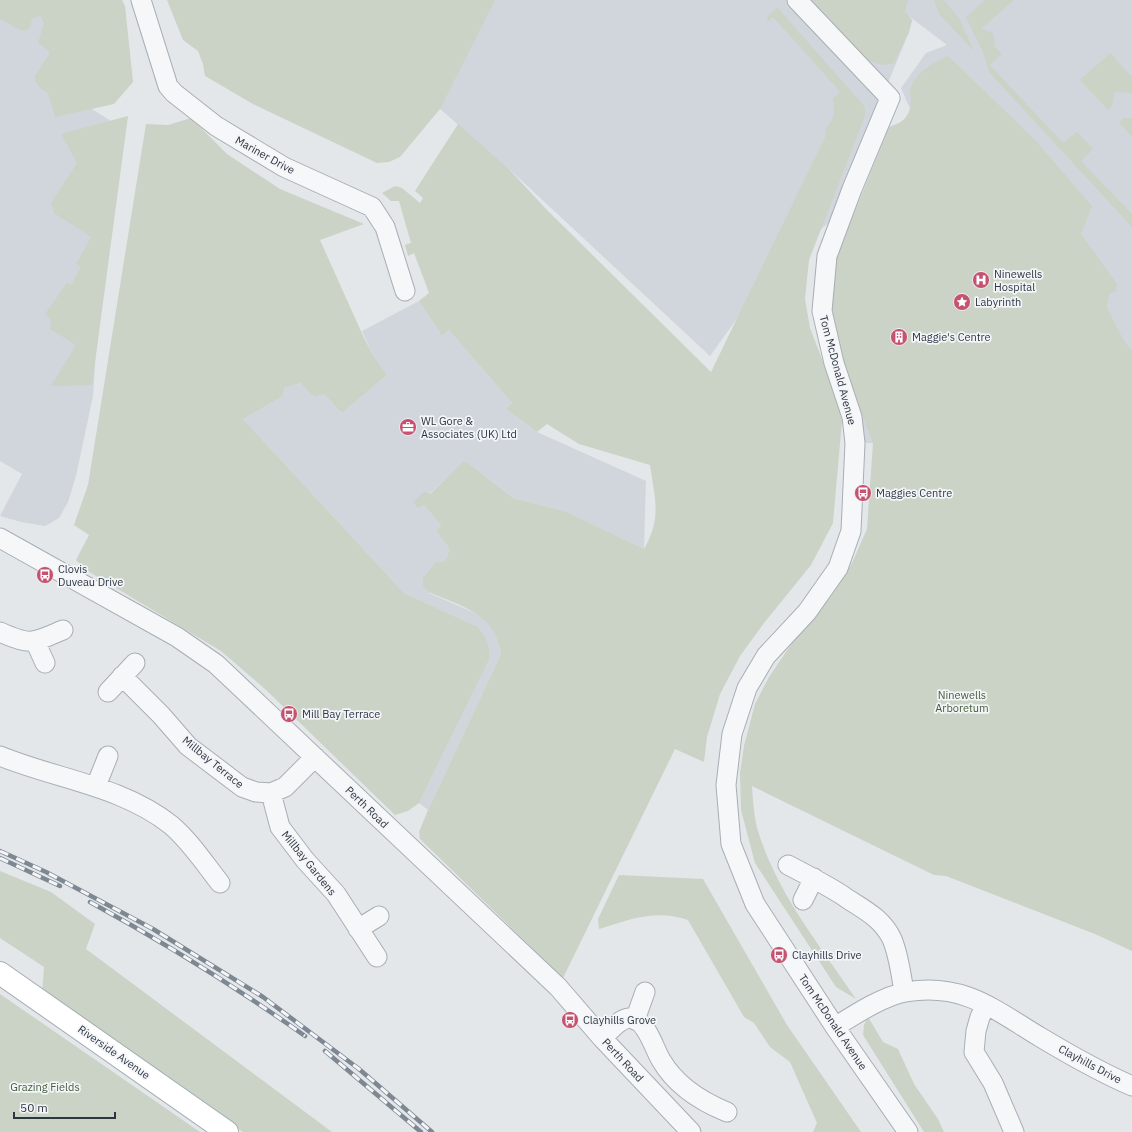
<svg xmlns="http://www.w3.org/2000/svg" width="1132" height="1132" font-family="'IBM Plex Sans',sans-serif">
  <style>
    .built { fill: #d1d6dc }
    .green { fill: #cad3c5 }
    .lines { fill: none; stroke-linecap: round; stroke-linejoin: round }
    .minor-casing { stroke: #a8aeb4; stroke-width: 21 }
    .major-casing { stroke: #a3acb5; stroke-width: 24 }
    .minor { stroke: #f6f7f9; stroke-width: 19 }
    .major { stroke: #fff; stroke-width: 22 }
    .rail-casing { stroke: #7e8893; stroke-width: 4.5 }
    .rail { stroke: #f3f5f8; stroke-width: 3; stroke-dasharray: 9; stroke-linecap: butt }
    .labels { text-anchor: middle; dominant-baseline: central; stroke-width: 3.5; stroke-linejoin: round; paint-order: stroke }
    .street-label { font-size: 11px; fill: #2c3641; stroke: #f3f5f8 }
    .poi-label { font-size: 11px; fill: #2c3641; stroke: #f3f5f8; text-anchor: start }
    .park-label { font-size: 11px; fill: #445c3a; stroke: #f3f5f8 }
  </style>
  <rect width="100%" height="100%" fill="#e3e7ea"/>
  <path class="built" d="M 0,0 L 103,0 L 92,109 L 111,121 L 93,396 L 76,476 L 68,502 L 59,518 L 45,526 L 21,522 L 0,516 L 22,474 L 0,461 Z
    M 331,0 L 1132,0 L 1132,526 L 873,443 L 855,443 L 822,311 L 840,249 L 889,127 L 905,121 L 911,111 L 901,88 L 926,53 L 947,45 L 910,17 L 912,20 L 909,32 L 831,221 L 774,267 L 710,356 L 508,168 L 440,109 Z
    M 419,301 L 442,336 L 449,330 L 512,403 L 506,409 L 537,432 L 646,481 L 644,549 L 565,511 L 513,498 L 467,462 L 463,463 L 429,494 L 424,505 L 441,525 L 436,531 L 449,548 L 448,555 L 429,593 L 482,616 L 492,627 L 499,642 L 501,654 L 428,810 L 419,803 L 489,660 L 476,626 L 404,593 L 243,419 L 283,396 L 284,388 L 300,383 L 314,397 L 324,394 L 342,413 L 387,375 L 372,353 L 362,331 Z"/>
  <path class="green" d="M 0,0 L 122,0 L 125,6 L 133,82 L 114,104 L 55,117 L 48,93 C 40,89 36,85 35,76 L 50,53 L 48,50 L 38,43 L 44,23 L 40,16 L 32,18 C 30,43 11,23 0,19 Z
    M 167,0 L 495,0 L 440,109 L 400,157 L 389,162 L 377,163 L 253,104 L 205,76 L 203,64 L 198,51 L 183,40 Z
    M 811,0 L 908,0 L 905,12 L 912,20 L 909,32 L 894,63 L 882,65 L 868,60 Z
    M 934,0 L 944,0 L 959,18 L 974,51 L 940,15 Z
    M 985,0 L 1014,0 L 981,29 L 993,33 L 994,42 L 997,46 L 993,45 L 1002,54 L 990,65 L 1063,143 L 1077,132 L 1093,149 L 1081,161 L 1132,214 L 1132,227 L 989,72 L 983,52 L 966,17 Z
    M 777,7 L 865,107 L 865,116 L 809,260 L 805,299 L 810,328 L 833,388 L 842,421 L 833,523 L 811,565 L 764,623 L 740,656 L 720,694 L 707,737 L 704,762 L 675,749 L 563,978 L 420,839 L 419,832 L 428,810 L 501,654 C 496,613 462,607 429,592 L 423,586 L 423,578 L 436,562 L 444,562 L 448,555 L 449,548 L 436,531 L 441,525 L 424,505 L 418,508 L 413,502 L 424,492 L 430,494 L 463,462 L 467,462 L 513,498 L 565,511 L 644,549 C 662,517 655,500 650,465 L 579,444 L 547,424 L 537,432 L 506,409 L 512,403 L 449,330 L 442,336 L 419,301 L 429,293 L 414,253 L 408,256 L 405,245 L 411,243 L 399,201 L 391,201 L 382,193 L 395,186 L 402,188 L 420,203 L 423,198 L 415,191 L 458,124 L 508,168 L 547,210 L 711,372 L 826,135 L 825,128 C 836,121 834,109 833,98 L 840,93 L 836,87 L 773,17 L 768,21 L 767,17 Z
    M 1110,53 L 1132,77 L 1132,93 L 1114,92 L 1112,106 L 1108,110 L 1080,80 Z
    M 948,56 L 1035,140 L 1092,206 L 1081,234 L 1117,284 L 1116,291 L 1109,294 L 1107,308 L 1124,341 L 1132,351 L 1132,951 L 1095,934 L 946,876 L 934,875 L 752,786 C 753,801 754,820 759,834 C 778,894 821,947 856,999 L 836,987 L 755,863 L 741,810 L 740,773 L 744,746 L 755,704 L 769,677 L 792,643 L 832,595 L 852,563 L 867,529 L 873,443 L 845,370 L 831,310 L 831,278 L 840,249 L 889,127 C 904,123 911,115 911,99 C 911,95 909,91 911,87 C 918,70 933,64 948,56 Z
    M 128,116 L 92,385 L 51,386 L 76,345 L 50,329 L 52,322 L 45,314 L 67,283 L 71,285 L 81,267 L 76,264 L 91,237 L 54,213 L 51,203 L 77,163 L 61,134 Z
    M 191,118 L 227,154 L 280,189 L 364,224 L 320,240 L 364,338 L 372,353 L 387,375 L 342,413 L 324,394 L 314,397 L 300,383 L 284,388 L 283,396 L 243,419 L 404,593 L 476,626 C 487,637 490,645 489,660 L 419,803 L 408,811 L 395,815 L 265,689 L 221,651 L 86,570 L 76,560 L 89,535 L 74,525 L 88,485 L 146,124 L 168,125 Z
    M 1124,118 L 1132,118 L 1132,137 L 1119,122 Z
    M 0,871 L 51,892 L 95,924 L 86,949 L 332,1132 L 243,1132 L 42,993 L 44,967 L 0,938 Z
    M 619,875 L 703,879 L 787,1025 L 861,1132 L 813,1132 L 817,1123 L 790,1062 L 770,1047 L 754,1023 L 744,1017 L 688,920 C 655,909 631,919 599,929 L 598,919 Z
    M 0,994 L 187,1123 L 200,1132 L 0,1132 Z
    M 868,1017 L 883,1042 L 898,1049 L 914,1084 L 938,1119 L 944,1132 L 924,1132 L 863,1035 L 864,1025 Z"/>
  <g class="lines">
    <g class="minor-casing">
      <path id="minor" d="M 141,0 L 168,86 L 174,93 L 216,126 L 284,167 L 372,207 L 385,227 L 405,291
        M 797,0 L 890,98 L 852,189 L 827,256 L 822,311 L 834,363 L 852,417 L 855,443 L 851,531 L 838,568 L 807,612 L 766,656 L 747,688 L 732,734 L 726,785 L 731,844 L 755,904 L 835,1027 L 908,1132
        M 0,538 L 177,637 L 216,664 L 558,987 L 602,1038 L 691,1132
        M 0,632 C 31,646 32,643 63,630
        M 35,641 L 45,663
        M 122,676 L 161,715 L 188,746 L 242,787 L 256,792 L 271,793 L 285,787 L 315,757
        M 108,692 L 135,663
        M 0,756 C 56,779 122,786 171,825 C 190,841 205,864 220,883
        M 96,786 L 108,756
        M 271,793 L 280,827 L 305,860 L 336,894 L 377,957
        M 788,865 C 807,875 825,884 842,895 C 860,908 881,916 892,939 C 899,956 901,974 904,992
        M 803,900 L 814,878
        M 358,929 L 379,916
        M 986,1005 L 980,1017 L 976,1031 L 974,1052 L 993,1083 L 1014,1132
        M 635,1020 L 645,992
        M 835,1027 C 854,1015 883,996 906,992 C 963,982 995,1010 1040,1037 C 1070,1055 1100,1072 1132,1086
        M 602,1038 C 609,1032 619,1019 629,1018 C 646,1017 654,1049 661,1060 C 676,1086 700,1101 727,1112"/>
    </g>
    <g class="major-casing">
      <path id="major" d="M 0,973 L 227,1132"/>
    </g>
    <use href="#minor" class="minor"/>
    <use href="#major" class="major"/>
    <g class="rail-casing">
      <path id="rail" d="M 0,851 L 46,872 L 153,929 L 263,997 L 359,1069 L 432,1132
        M 0,858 L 60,886
        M 90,902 C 165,943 236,987 305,1036
        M 325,1051 L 421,1132"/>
    </g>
    <use href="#rail" class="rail"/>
  </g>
  <defs>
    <g id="hospital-disc" transform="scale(0.9)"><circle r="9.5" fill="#c55370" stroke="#f3f5f8"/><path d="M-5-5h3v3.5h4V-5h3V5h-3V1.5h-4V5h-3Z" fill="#fff"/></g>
    <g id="sight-disc" transform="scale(0.9)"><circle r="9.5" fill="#c55370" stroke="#f3f5f8"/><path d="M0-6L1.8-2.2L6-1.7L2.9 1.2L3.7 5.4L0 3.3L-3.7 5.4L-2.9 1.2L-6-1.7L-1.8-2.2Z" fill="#fff"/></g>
    <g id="building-disc" transform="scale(0.9)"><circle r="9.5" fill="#c55370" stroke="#f3f5f8"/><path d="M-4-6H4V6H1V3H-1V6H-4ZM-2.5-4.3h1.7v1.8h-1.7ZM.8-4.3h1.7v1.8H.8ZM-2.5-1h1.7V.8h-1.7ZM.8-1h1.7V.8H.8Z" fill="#fff"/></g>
    <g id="office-disc" transform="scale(0.9)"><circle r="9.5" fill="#c55370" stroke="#f3f5f8"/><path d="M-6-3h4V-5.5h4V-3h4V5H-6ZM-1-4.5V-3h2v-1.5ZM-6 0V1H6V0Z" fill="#fff"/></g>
    <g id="bus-disc" transform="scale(0.9)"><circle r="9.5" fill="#c55370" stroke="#f3f5f8"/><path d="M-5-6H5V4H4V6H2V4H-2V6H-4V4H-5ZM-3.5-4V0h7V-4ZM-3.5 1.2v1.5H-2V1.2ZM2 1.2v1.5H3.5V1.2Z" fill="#fff"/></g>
  </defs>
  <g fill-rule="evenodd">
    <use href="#hospital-disc" x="981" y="280"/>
    <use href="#sight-disc" x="962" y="302"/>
    <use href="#building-disc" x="899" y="337"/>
    <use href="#office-disc" x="408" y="427"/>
    <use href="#bus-disc" x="863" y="493"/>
    <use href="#bus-disc" x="45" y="575"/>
    <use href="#bus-disc" x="289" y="714"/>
    <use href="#bus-disc" x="779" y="955"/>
    <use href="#bus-disc" x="570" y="1020"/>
  </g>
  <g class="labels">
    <g class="street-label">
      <text transform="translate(265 155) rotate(29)">Mariner Drive</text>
      <text transform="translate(838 370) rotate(75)">Tom McDonald Avenue</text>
      <text transform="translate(213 762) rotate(39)">Millbay Terrace</text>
      <text transform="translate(367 807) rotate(44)">Perth Road</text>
      <text transform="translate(309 863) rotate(51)">Millbay Gardens</text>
      <text transform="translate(833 1022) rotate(56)">Tom McDonald Avenue</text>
      <text transform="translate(114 1052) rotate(35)">Riverside Avenue</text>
      <text transform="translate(623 1060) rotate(47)">Perth Road</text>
      <text transform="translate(1090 1064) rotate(28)">Clayhills Drive</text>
    </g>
    <g class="poi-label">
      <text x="994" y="274">Ninewells<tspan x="994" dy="13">Hospital</tspan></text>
      <text x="975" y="302">Labyrinth</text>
      <text x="912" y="337">Maggie's Centre</text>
      <text x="421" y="421">WL Gore &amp;<tspan x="421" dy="13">Associates (UK) Ltd</tspan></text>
      <text x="876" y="493">Maggies Centre</text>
      <text x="58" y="569">Clovis<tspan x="58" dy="13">Duveau Drive</tspan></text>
      <text x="302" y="714">Mill Bay Terrace</text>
      <text x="792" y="955">Clayhills Drive</text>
      <text x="583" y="1020">Clayhills Grove</text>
    </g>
    <g class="park-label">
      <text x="962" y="695">Ninewells<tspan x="962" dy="13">Arboretum</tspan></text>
      <text x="45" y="1087">Grazing Fields</text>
    </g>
  </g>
  <path d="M14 1112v6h101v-6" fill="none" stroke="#2c3641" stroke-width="2"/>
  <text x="20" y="1112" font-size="12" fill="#2c3641" stroke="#f3f5f8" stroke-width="3" paint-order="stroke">50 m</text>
</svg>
